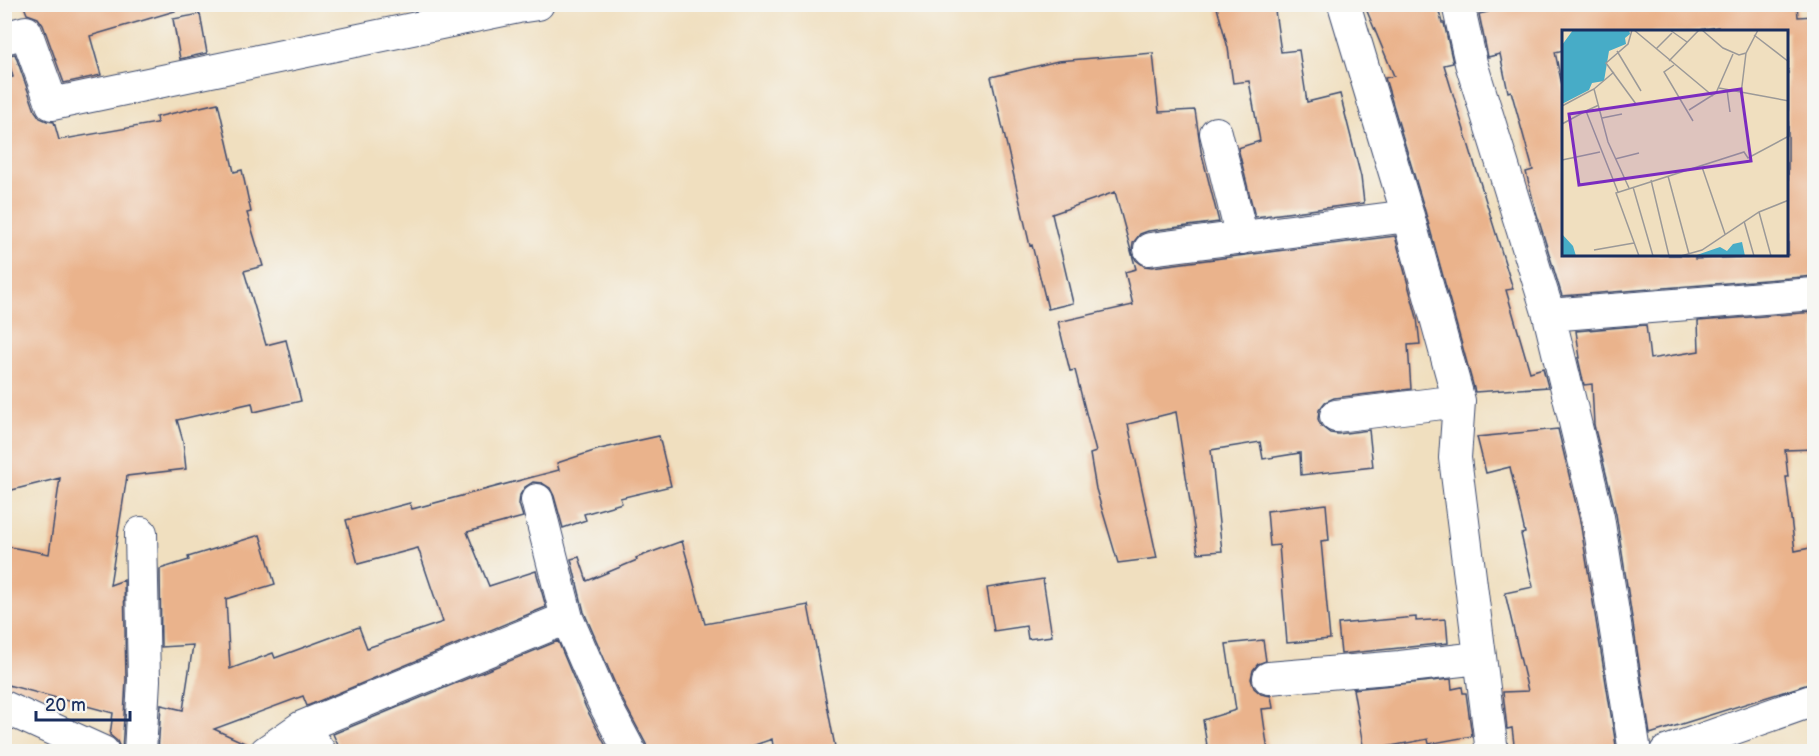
<svg xmlns="http://www.w3.org/2000/svg" width="1819" height="756" font-family="'Balsamiq Sans',sans-serif">
  <style>
    .building { fill: #eab38c; fill-rule: evenodd }
    .lines { fill: none; stroke-linecap: round; stroke-linejoin: round }
    .street-casing { stroke: #3b496d; stroke-width: 34 }
    .street { stroke: #fff; stroke-width: 32 }
    .inset-road { fill: none; stroke: #9b9998; stroke-width: 1.5 }
    .view { fill: #7b2cbf; fill-opacity: 0.15; stroke: #7b2cbf; stroke-width: 3 }
    .inset-edge { fill: none; stroke: #1b2f5e; stroke-width: 3 }
  </style>
  <rect width="100%" height="100%" fill="#f6f6f2"/>
  <filter id="ink" filterUnits="userSpaceOnUse"><feTurbulence type="fractalNoise" baseFrequency=".0167" numOctaves="2"/><feDisplacementMap in="SourceGraphic" scale="12" xChannelSelector="R" yChannelSelector="G"/><feConvolveMatrix kernelMatrix="1 2 1 2 8 2 1 2 1" color-interpolation-filters="sRGB"/></filter>
  <filter id="wash" filterUnits="userSpaceOnUse"><feTurbulence type="fractalNoise" baseFrequency=".008" numOctaves="4" result="noise"/><feDisplacementMap in="SourceGraphic" scale="24" xChannelSelector="R" yChannelSelector="G"/><feGaussianBlur stdDeviation="1.35" result="paint"/><feColorMatrix in="noise" values="0 0 0 0 0 0 0 0 0 0 0 0 0 0 0 0 0 1.4 0 .05"/><feComposite in="paint" operator="in"/></filter>
  <g filter="url(#wash)">
    <rect width="100%" height="100%" fill="#f0dfbf"/>
    <g id="blocks">
      <path class="building" d="M 23,4 L 174,4 L 175,11 L 90,36 L 101,75 L 64,83 L 43,25 L 38,18 L 27,14 Z
        M 1216,4 L 1274,4 L 1281,52 L 1299,50 L 1307,102 L 1340,94 L 1361,177 L 1364,203 L 1255,217 L 1238,148 L 1260,141 L 1249,81 L 1233,83 L 1228,48 Z
        M 1364,4 L 1437,4 L 1442,23 L 1444,23 L 1453,63 L 1444,65 L 1513,289 L 1506,290 L 1530,372 L 1543,368 L 1548,387 L 1475,392 L 1425,211 L 1385,78 L 1394,76 Z
        M 1487,4 L 1797,4 L 1798,17 L 1815,16 L 1815,276 L 1562,296 L 1535,208 L 1526,172 L 1533,170 L 1511,91 L 1508,92 L 1500,54 L 1488,57 L 1479,14 L 1488,12 ZM 1718,27 L 1719,32 L 1788,32 L 1788,255 L 1695,259 L 1695,255 L 1564,255 L 1564,95 L 1555,52 L 1564,50 L 1564,32 L 1685,32 Z
        M 200,14 L 207,53 L 180,59 L 173,19 Z
        M 1153,53 L 1159,112 L 1195,110 L 1201,151 L 1219,222 L 1148,231 L 1140,234 L 1133,243 L 1132,252 L 1136,260 L 1144,266 L 1152,267 L 1395,236 L 1417,318 L 1420,344 L 1408,345 L 1411,389 L 1334,398 L 1325,402 L 1319,410 L 1318,419 L 1321,426 L 1330,433 L 1338,434 L 1369,430 L 1373,467 L 1301,475 L 1300,453 L 1263,459 L 1260,442 L 1211,450 L 1222,551 L 1198,553 L 1176,412 L 1128,424 L 1157,558 L 1118,563 L 1096,489 L 1090,454 L 1096,452 L 1075,370 L 1070,371 L 1058,322 L 1133,305 L 1125,272 L 1136,269 L 1115,192 L 1052,214 L 1073,303 L 1048,309 L 1032,245 L 1030,246 L 991,77 L 1058,61 Z
        M 15,54 L 35,111 L 40,118 L 47,121 L 54,122 L 59,140 L 157,123 L 156,117 L 218,103 L 234,172 L 242,170 L 251,212 L 247,213 L 263,266 L 244,271 L 266,345 L 286,340 L 301,401 L 254,412 L 252,403 L 177,420 L 183,441 L 186,469 L 127,476 L 110,585 L 124,580 L 126,680 L 122,752 L 117,741 L 110,735 L 113,713 L 4,684 L 4,546 L 49,554 L 60,478 L 4,492 L 4,79 L 13,77 L 7,55 Z
        M 1815,312 L 1815,449 L 1785,450 L 1788,477 L 1786,477 L 1795,551 L 1815,547 L 1815,682 L 1650,734 L 1616,514 L 1594,425 L 1592,384 L 1584,385 L 1578,358 L 1580,358 L 1576,331 L 1646,325 L 1650,359 L 1699,351 L 1698,321 Z
        M 1558,429 L 1580,521 L 1617,752 L 1515,752 L 1512,728 L 1507,729 L 1503,692 L 1528,691 L 1505,593 L 1533,587 L 1521,534 L 1525,533 L 1510,467 L 1486,473 L 1477,437 Z
        M 659,436 L 671,486 L 620,498 L 622,503 L 584,514 L 586,520 L 563,528 L 554,496 L 550,488 L 542,483 L 533,482 L 525,487 L 520,495 L 519,504 L 523,517 L 467,532 L 489,586 L 536,571 L 546,607 L 307,706 L 303,696 L 214,729 L 249,745 L 248,752 L 158,752 L 161,705 L 183,710 L 193,645 L 161,647 L 160,569 L 189,560 L 188,557 L 260,535 L 275,584 L 226,599 L 230,669 L 273,653 L 275,658 L 359,627 L 367,648 L 443,622 L 418,548 L 358,564 L 346,520 L 410,503 L 412,509 L 559,470 L 557,463 L 600,449 Z
        M 1326,504 L 1329,540 L 1321,541 L 1330,639 L 1287,643 L 1279,545 L 1270,546 L 1267,511 Z
        M 682,541 L 705,624 L 808,605 L 836,752 L 774,752 L 772,739 L 735,752 L 648,752 L 646,744 L 619,693 L 584,612 L 571,559 L 579,557 L 587,581 L 637,560 L 636,558 Z
        M 1043,579 L 1052,636 L 1028,639 L 1026,626 L 994,631 L 987,588 Z
        M 1416,617 L 1416,621 L 1446,619 L 1448,643 L 1341,654 L 1338,624 Z
        M 1263,640 L 1266,661 L 1258,664 L 1253,670 L 1251,679 L 1254,688 L 1261,694 L 1271,696 L 1273,708 L 1262,709 L 1268,752 L 1208,752 L 1203,720 L 1236,710 L 1226,644 Z
        M 558,641 L 586,708 L 608,750 L 605,752 L 341,752 L 333,734 Z
        M 1451,679 L 1452,689 L 1462,687 L 1463,693 L 1466,693 L 1472,736 L 1429,744 L 1428,739 L 1364,751 L 1353,689 Z"/>
    </g>
  </g>
  <g filter="url(#ink)">
    <use href="#blocks" fill-opacity="0" stroke="#3b496d" stroke-width="1.5"/>
    <g class="lines">
      <g class="street-casing">
        <path id="street" d="M 1344,4 L 1408,216 L 1459,401 L 1455,458 L 1492,752
          M 1458,4 L 1471,63 L 1549,315 L 1598,517 L 1635,752
          M 4,38 L 26,32 L 52,104 L 518,7 L 538,4
          M 1216,133 L 1242,238
          M 1150,249 L 1408,216
          M 1549,315 L 1814,294
          M 1336,416 L 1459,401
          M 537,500 L 567,618 L 603,701 L 630,752
          M 1269,678 L 1400,667 L 1479,658
          M 4,707 L 103,752
          M 302,727 L 320,752
          M 140,752 L 144,680 L 141,533
          M 266,752 L 302,727 L 567,618
          M 1666,752 L 1814,700"/>
      </g>
      <use href="#street" class="street"/>
    </g>
  </g>
  <g transform="translate(1562 30)">
    <rect width="226" height="226" fill="#f0dfbf"/>
    <path d="M 11,0 L 67,0 L 68,4 L 63,8 L 64,14 L 47,21 L 42,51 L 30,53 L 27,60 L 0,74 L 0,15 ZM 0,204 L 11,216 L 14,226 L 0,226 ZM 180,212 L 183,226 L 132,226 L 158,217 L 165,221 L 171,214 Z" fill="#47acc7"/>
    <path class="inset-road" d="M 70,0 L 66,14 L 44,33 L 74,74M 72,0 L 151,66M 108,0 L 125,12M 140,0 L 161,18 L 177,25 L 184,23 L 196,0M 192,5 L 227,32M 94,19 L 110,3M 55,21 L 79,61M 107,31 L 137,0M 112,35 L 102,42 L 131,91M 157,58 L 227,71M 32,59 L 46,112 L 67,158M 165,60 L 168,82M 179,64 L 184,23M 37,75 L 24,81 L 56,162M 0,76 L 32,59 L 52,42M 127,80 L 154,63 L 171,24M 40,88 L 60,84M 0,94 L 24,81M 53,129 L 77,123M 0,130 L 38,122M 140,137 L 163,204M 106,146 L 127,224M 89,150 L 107,226M 71,157 L 91,226M 197,182 L 209,226M 182,191 L 192,226M 32,220 L 72,213M 77,226 L 54,163 L 182,122 L 186,128 L 227,106M 119,226 L 140,220 L 197,182 L 227,170"/>
    <path class="view" d="M 179,59 L 189,131 L 17,155 L 7,84 Z"/>
    <rect width="226" height="226" class="inset-edge"/>
  </g>
  <rect width="1819" height="756" fill="none" stroke="#f6f6f2" stroke-width="24"/>
  <path d="M36 711v9h94v-9" fill="none" stroke="#1b2f5e" stroke-width="3"/>
  <text x="45" y="711" font-size="18" fill="#1b2f5e" stroke="#f6f6f2" stroke-width="4.5" paint-order="stroke">20 m</text>
</svg>
